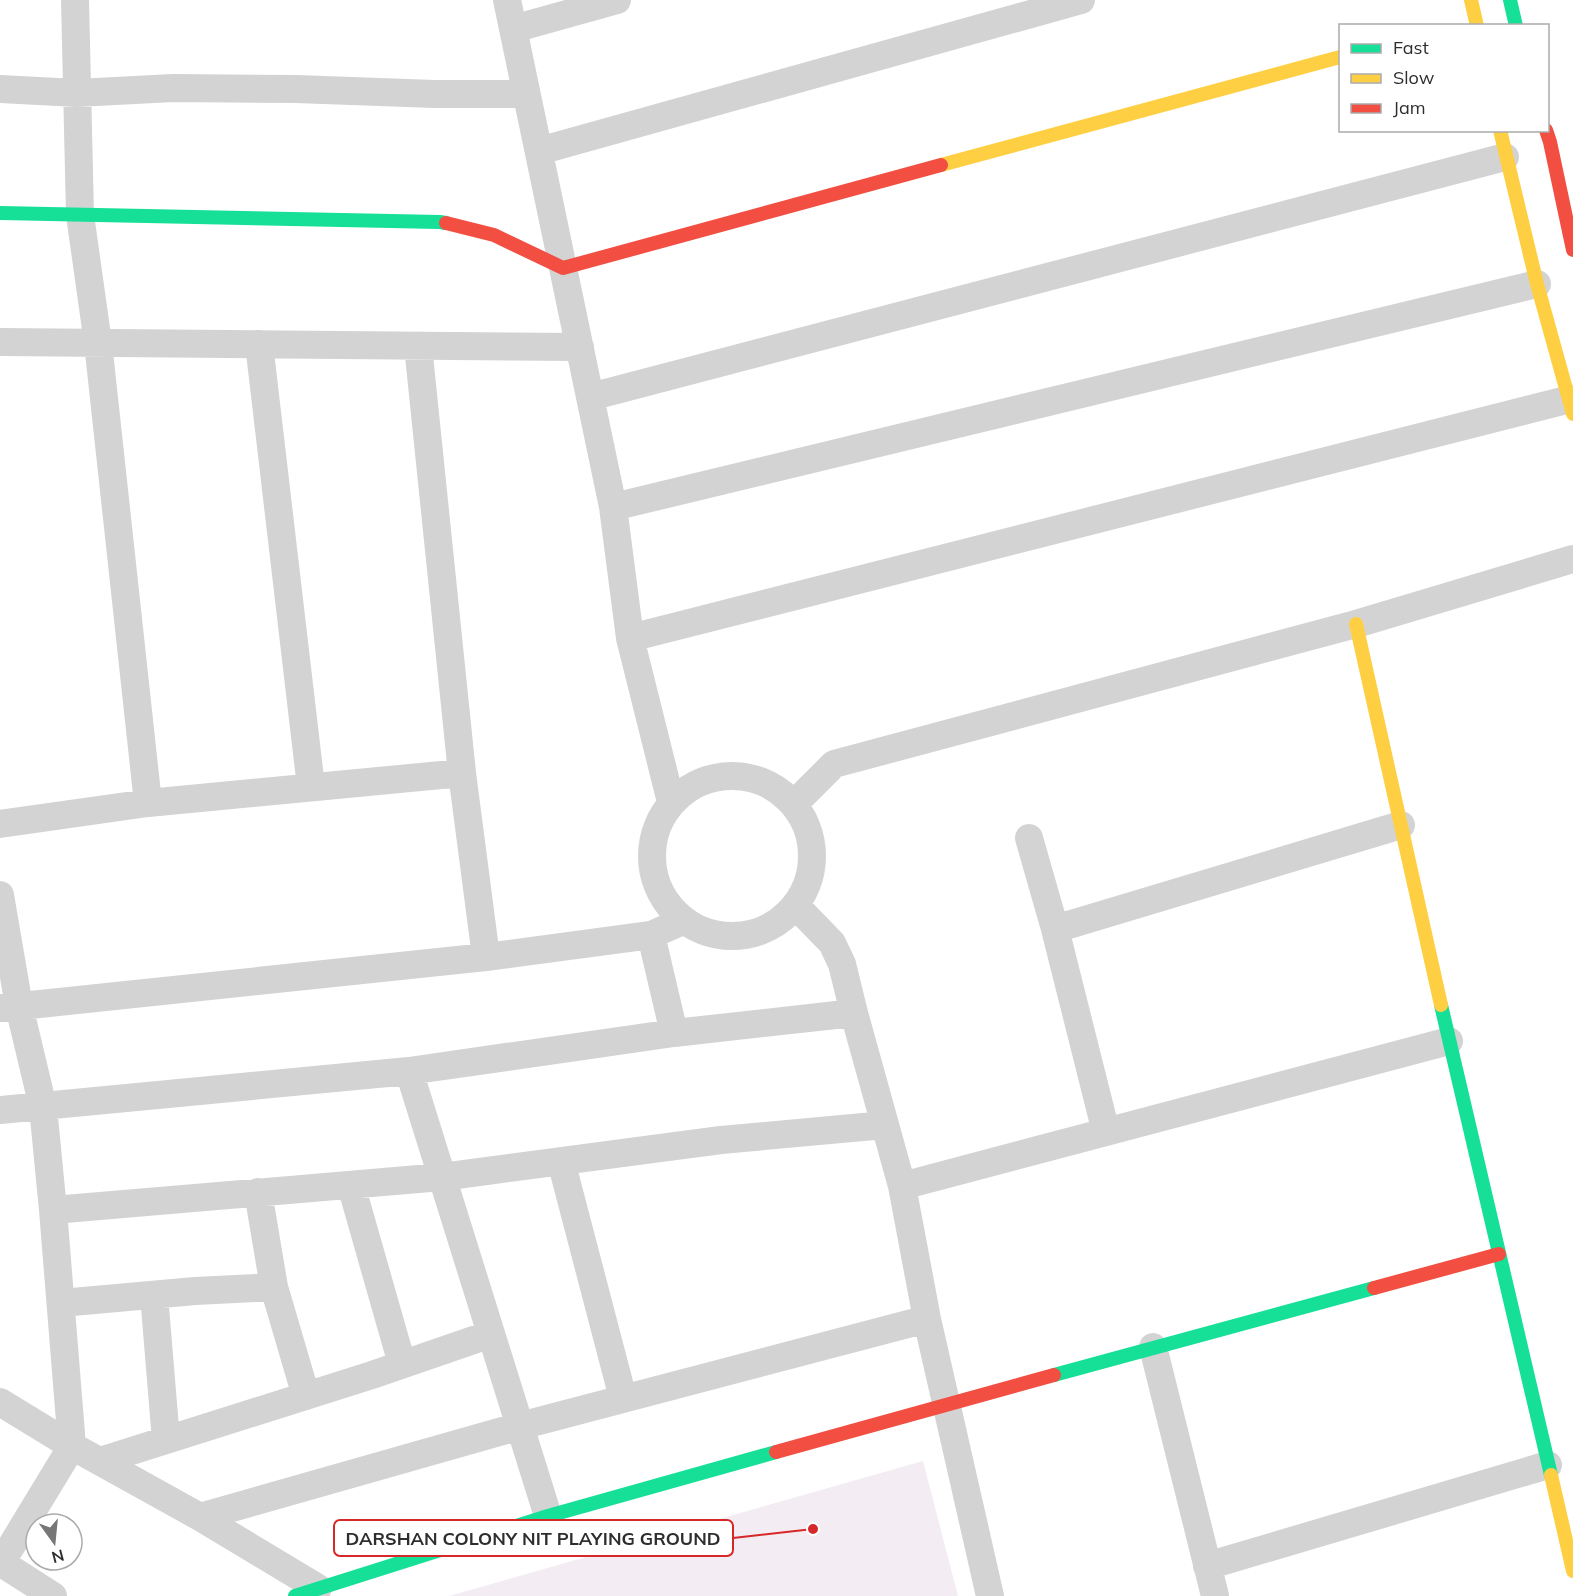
<svg xmlns="http://www.w3.org/2000/svg" width="1573" height="1596" font-family="Mulish,sans-serif">
  <style>
    .green { fill: #f3ecf2 }
    .lines { fill: none; stroke-linecap: round; stroke-linejoin: round }
    .street { stroke: #d3d3d3; stroke-width: 28 }
    .fast { stroke: #16e098; stroke-width: 14 }
    .slow { stroke: #ffcf43; stroke-width: 14 }
    .jam { stroke: #f24e42; stroke-width: 14 }
    .leader { fill: none; stroke: #d62828; stroke-width: 2 }
    .callout-dot { fill: #d62828; stroke: #fff; stroke-width: 2 }
    .callout { fill: #fff; stroke: #d62828; stroke-width: 2 }
    .callout-label { font-size: 18px; text-anchor: middle; font-weight: bold; fill: #2e2e2e }
  </style>
  <rect width="100%" height="100%" fill="#fff"/>
  <path class="green" d="M 923,1461 L 958,1596 L 449,1596 Z"/>
  <g class="lines">
    <path class="street" d="M 75,0 L 80,215 L 98,343 L 148,803
      M 507,0 L 613,507 L 630,638 L 671,802
      M 513,29 L 617,0
      M 0,89 L 77,93 L 173,88 L 296,89 L 435,94 L 526,94
      M 539,151 L 1081,0
      M 0,342 L 580,347
      M 259,344 L 311,787
      M 418,346 L 462,773
      M 590,397 L 1505,157
      M 613,507 L 1537,284
      M 630,638 L 1570,399
      M652 856a80 80 0 1 1 160 0a80 80 0 1 1-160 0Z
      M 795,803 L 834,764 L 1356,624 L 1573,559
      M 0,824 L 148,803 L 462,773 L 486,957
      M 1029,838 L 1055,929 L 1106,1132
      M 0,895 L 19,1006 L 43,1107 L 53,1210 L 72,1446 L 1,1563
      M 796,906 L 832,943 L 842,964 L 854,1013 L 902,1186 L 1449,1041
      M 1055,929 L 1401,825
      M 651,935 L 674,1033
      M 2,1008 L 486,957 L 651,935 L 683,921
      M 409,1071 L 548,1516
      M 0,1110 L 409,1071 L 674,1033 L 854,1013
      M 561,1161 L 623,1398
      M 351,1185 L 402,1364
      M 902,1186 L 927,1319 L 990,1596
      M 258,1192 L 274,1287 L 306,1396
      M 53,1210 L 442,1177 L 721,1140 L 885,1125
      M 154,1295 L 166,1440
      M 61,1303 L 195,1291 L 274,1287
      M 1153,1347 L 1215,1596
      M 0,1402 L 72,1446 L 200,1517 L 318,1588
      M 100,1461 L 372,1375 L 491,1334
      M 200,1517 L 520,1426 L 927,1319
      M 0,1562 L 53,1596
      M 1207,1566 L 1548,1465"/>
    <path class="fast" d="M 1510,0 L 1516,26
      M 0,213 L 440,222 L 446,223
      M 1441,1005 L 1551,1475
      M 1054,1375 L 1374,1288
      M 295,1596 L 548,1516 L 776,1452"/>
    <path class="slow" d="M 1471,0 L 1477,26
      M 1500,130 L 1537,284 L 1573,414
      M 941,165 L 1340,57
      M 1356,624 L 1441,1005
      M 1551,1475 L 1573,1571"/>
    <path class="jam" d="M 1546,130 L 1550,142 L 1573,250
      M 446,223 L 494,235 L 563,268 L 941,165
      M 1374,1288 L 1499,1254
      M 776,1452 L 1054,1375"/>
  </g>
  <path class="leader" d="M813 1529L733 1538"/>
  <circle class="callout-dot" cx="813" cy="1529" r="6"/>
  <rect class="callout" x="334" y="1520" width="399" height="36" rx="6"/>
  <g class="callout-label">
    <text x="533" y="1545">DARSHAN COLONY NIT PLAYING GROUND</text>
  </g>
  <rect x="1339" y="24" width="210" height="108" fill="#ffffff" stroke="#ababab" stroke-width="1.5"/>
  <rect x="1351" y="44" width="30" height="9" fill="#16e098" stroke="#ababab" stroke-width="1.5"/>
  <text x="1393" y="54" font-size="18" fill="#2e2e2e">Fast</text>
  <rect x="1351" y="74" width="30" height="9" fill="#ffcf43" stroke="#ababab" stroke-width="1.5"/>
  <text x="1393" y="84" font-size="18" fill="#2e2e2e">Slow</text>
  <rect x="1351" y="104" width="30" height="9" fill="#f24e42" stroke="#ababab" stroke-width="1.5"/>
  <text x="1393" y="114" font-size="18" fill="#2e2e2e">Jam</text>
  <g transform="translate(54 1542) rotate(165)"><circle r="28" fill="#ffffff" stroke="#ababab" stroke-width="1.5"/>
  <path d="M0-4.5L10 22L0 15L-10 22Z" fill="#777777"/>
  <text y="-9" font-size="16" font-weight="bold" text-anchor="middle" fill="#2e2e2e">N</text>
  </g>
</svg>
